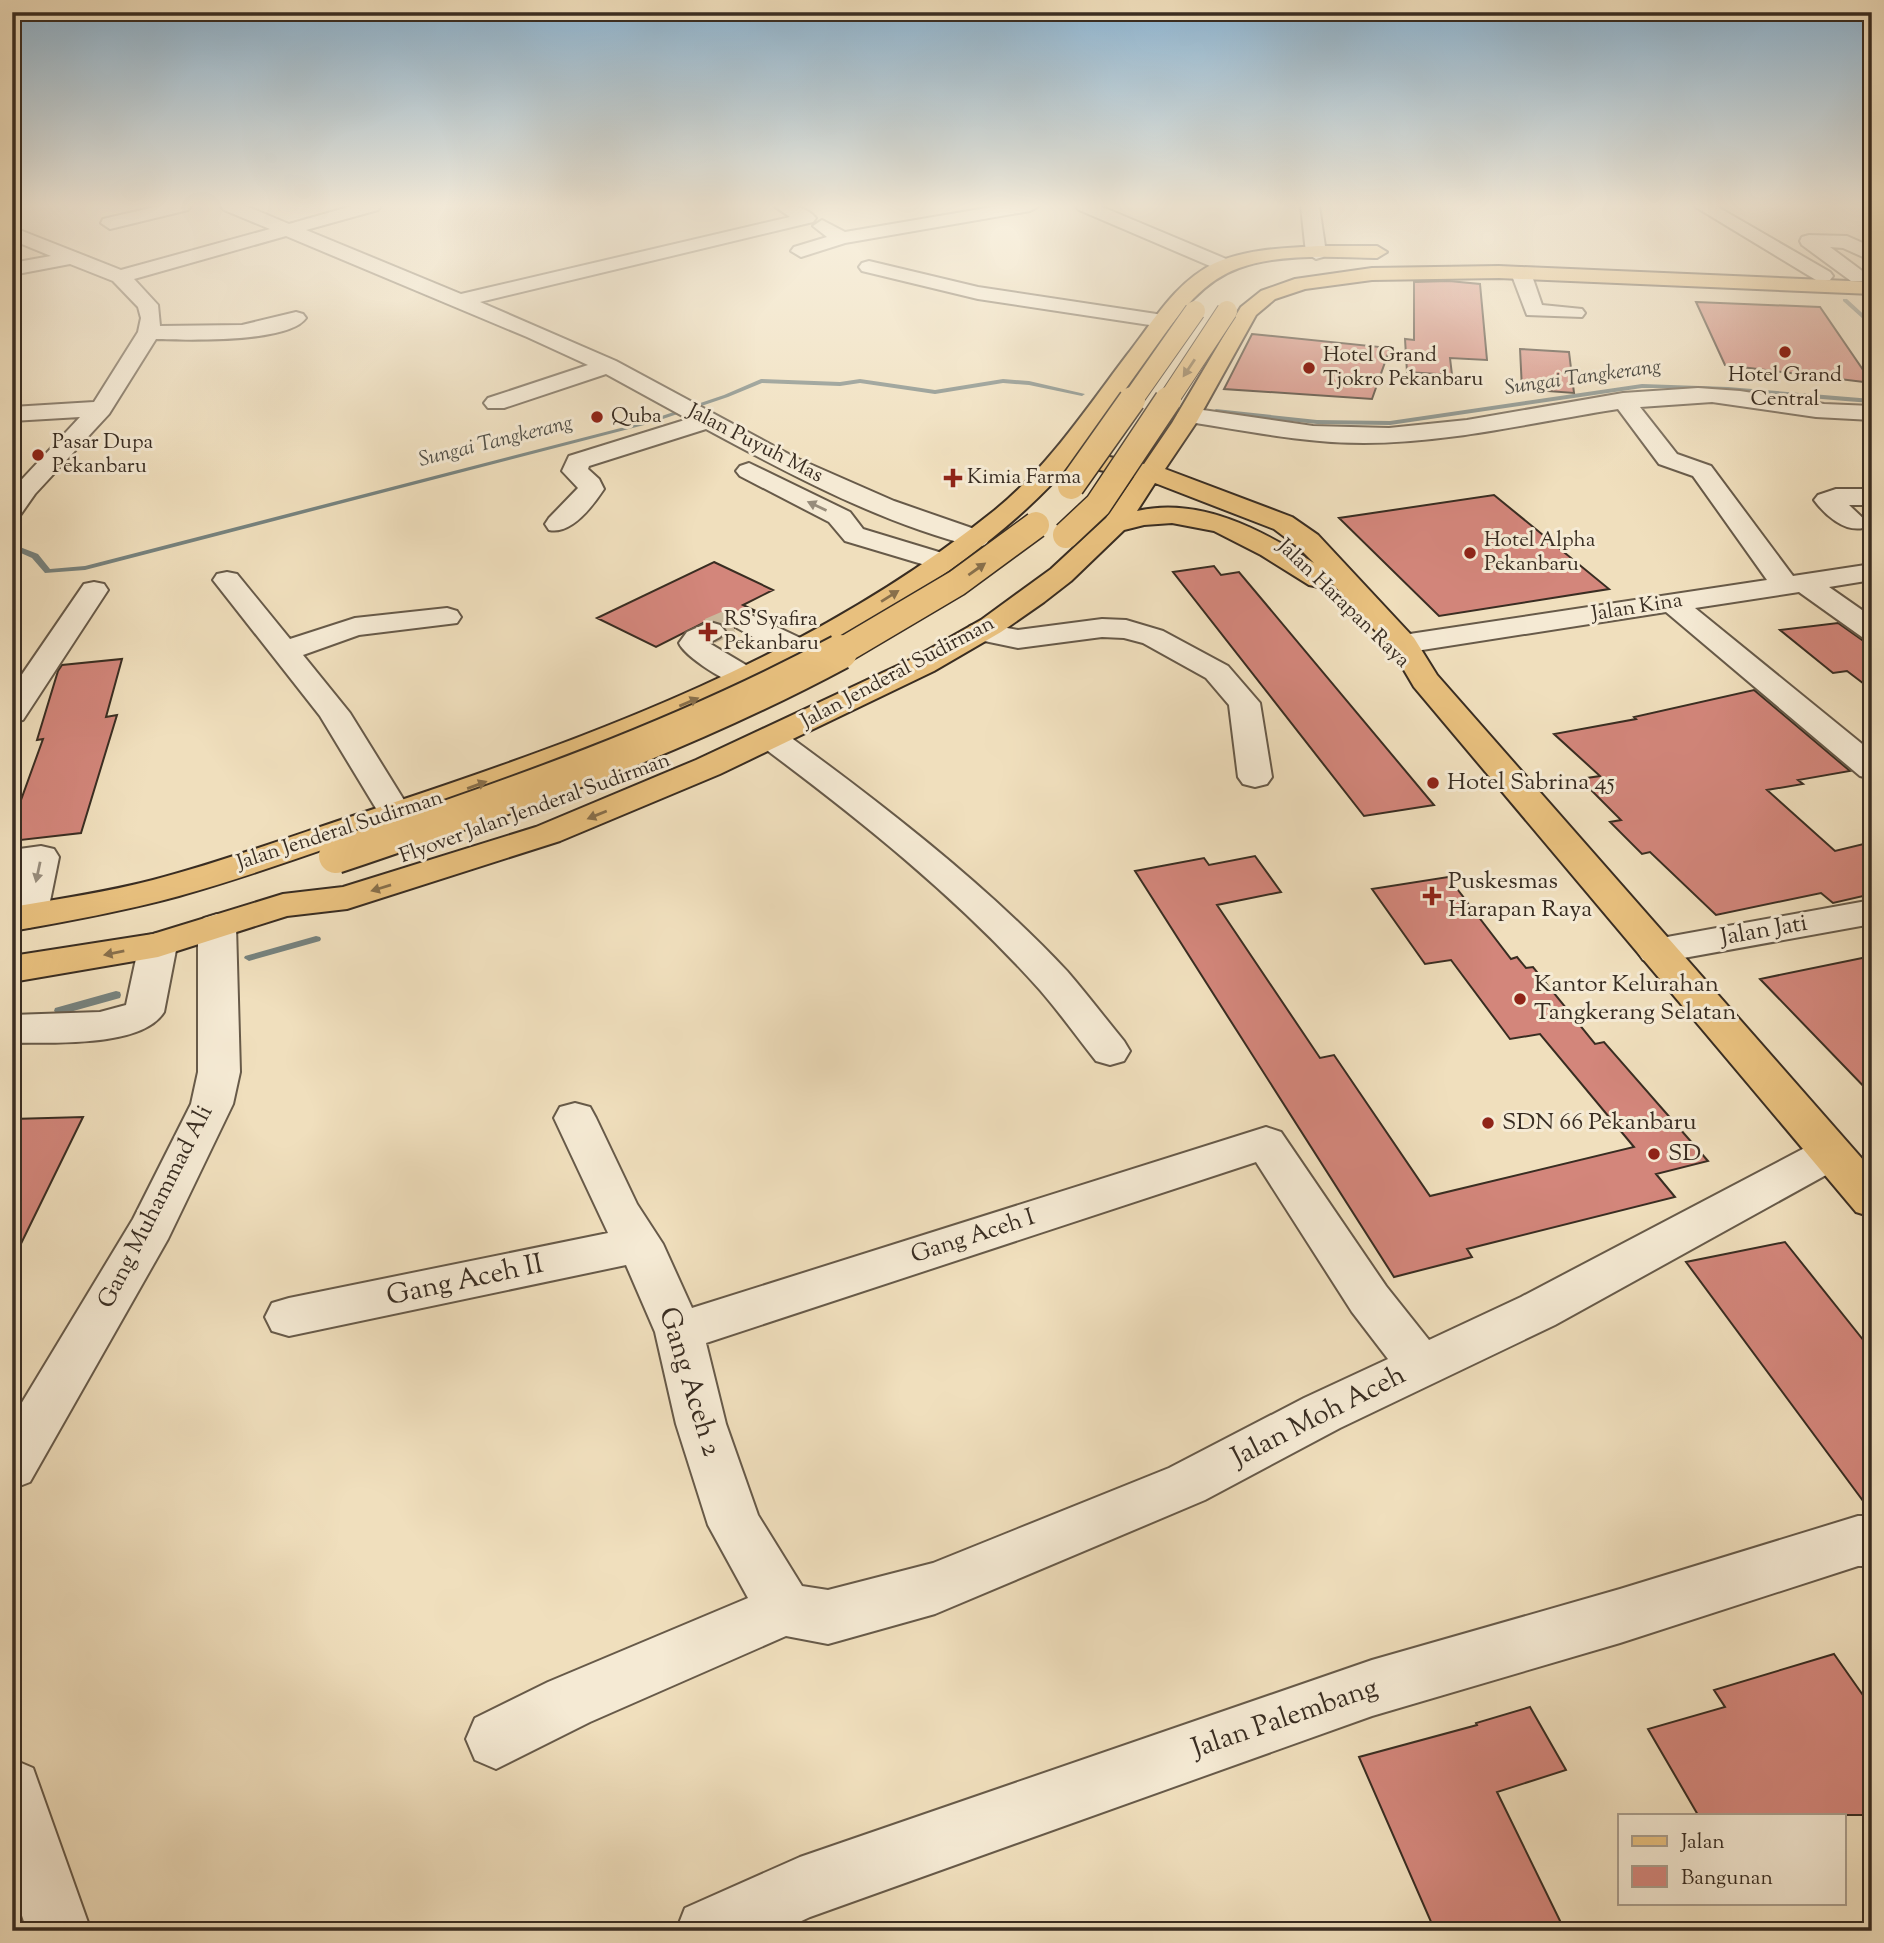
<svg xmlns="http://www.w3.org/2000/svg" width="1884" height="1943" font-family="'Sorts Mill Goudy',serif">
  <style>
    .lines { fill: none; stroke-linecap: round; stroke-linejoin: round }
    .stream { fill: #76827e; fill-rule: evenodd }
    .building { fill: #d3867b; stroke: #392d22; stroke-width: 2 }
    .minor-tunnel { stroke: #cbbb9e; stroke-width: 26; stroke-dasharray: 26 13; stroke-linecap: butt }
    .minor-casing { stroke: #675a49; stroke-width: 4 }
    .major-casing { stroke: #392d22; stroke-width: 4 }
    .minor { fill: #f5ead4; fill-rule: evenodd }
    .major { fill: #e8c07e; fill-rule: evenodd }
    .major-bridge-far2-casing { stroke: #392d22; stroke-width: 22; stroke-linecap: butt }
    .major-bridge-far1-casing { stroke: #392d22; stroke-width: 29; stroke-linecap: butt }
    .major-bridge-casing { stroke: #392d22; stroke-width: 38; stroke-linecap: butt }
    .major-bridge-far2 { stroke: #e8c07e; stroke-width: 20 }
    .major-bridge-far1 { stroke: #e8c07e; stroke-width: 26 }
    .major-bridge { stroke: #e8c07e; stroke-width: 34 }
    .oneway { fill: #886f4b }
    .oneway2 { fill: #978c7b }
    .poi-dot { fill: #8f2418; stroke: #f5ead4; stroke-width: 2.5 }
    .labels { text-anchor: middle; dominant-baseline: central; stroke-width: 6; stroke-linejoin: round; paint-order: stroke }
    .far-poi-label { font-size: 21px; fill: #392d22; stroke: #f5ead4; text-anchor: start }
    .far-water-label { font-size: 21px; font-style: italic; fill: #525048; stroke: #f5ead4 }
    .far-street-label { font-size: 21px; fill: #392d22; stroke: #f5ead4 }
    .poi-label { font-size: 24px; fill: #392d22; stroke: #f5ead4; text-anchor: start }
    .street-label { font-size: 24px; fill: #392d22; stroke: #f5ead4 }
    .near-street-label { font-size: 28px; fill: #392d22; stroke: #f5ead4 }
  </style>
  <rect width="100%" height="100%" fill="#f0dfbd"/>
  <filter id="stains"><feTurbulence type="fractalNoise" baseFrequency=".00286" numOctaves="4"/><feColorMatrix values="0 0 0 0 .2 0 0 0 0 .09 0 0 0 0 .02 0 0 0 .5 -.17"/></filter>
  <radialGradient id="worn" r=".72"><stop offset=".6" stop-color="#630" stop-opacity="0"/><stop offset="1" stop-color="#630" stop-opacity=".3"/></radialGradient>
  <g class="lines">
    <path class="stream" d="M 1843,299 L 1847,299 L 1872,322 L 1872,327 L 1843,301 Z
      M 761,379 L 840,382 L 860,379 L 935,390 L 1003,379 L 1029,381 L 1085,394 L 1082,396 L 1029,385 L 1003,383 L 935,394 L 860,383 L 840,386 L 762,383 L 728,397 L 648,424 L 85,570 L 45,573 L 32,558 L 12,549 L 12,544 L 38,554 L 50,569 L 85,566 L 644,422 L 724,395 Z
      M 1642,384 L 1728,387 L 1872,399 L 1872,403 C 1795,398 1719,387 1642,388 L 1390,425 L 1317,424 L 1216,413 L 1213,411 L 1216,409 L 1317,420 L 1390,421 Z
      M 316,936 L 320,937 L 321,939 L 320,941 L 249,961 L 244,958 L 245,956 Z
      M 116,991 L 120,992 L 121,995 L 120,998 L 59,1015 L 54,1011 L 55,1008 Z"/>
  </g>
  <path class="building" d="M 1449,281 L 1480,284 L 1487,360 L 1450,358 L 1452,375 L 1407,372 L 1405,339 L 1414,340 L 1414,282 Z
    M 1696,302 L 1820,307 L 1872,383 L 1725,365 Z
    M 1252,334 L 1390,348 L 1372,399 L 1224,389 Z
    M 1520,349 L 1569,352 L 1574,393 L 1522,389 Z
    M 1494,495 L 1609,589 L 1439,616 L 1339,518 Z
    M 714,562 L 773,590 L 743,605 L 762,614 L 746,610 L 736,613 L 729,622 L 734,628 L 727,631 L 721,622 L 709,620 L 656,647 L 597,618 Z
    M 1214,566 L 1221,575 L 1239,572 L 1434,805 L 1364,816 L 1173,572 Z
    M 1838,623 L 1872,647 L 1872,690 L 1847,671 L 1833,673 L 1780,630 Z
    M 122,659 L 106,717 L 117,715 L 81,833 L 12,841 L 12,825 L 43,739 L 37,740 L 58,671 L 62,665 Z
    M 1754,690 L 1850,771 L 1798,780 L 1803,784 L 1767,790 L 1835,851 L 1872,842 L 1872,894 L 1833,903 L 1821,893 L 1716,915 L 1650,852 L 1642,854 L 1610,822 L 1621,820 L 1580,779 L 1600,776 L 1554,734 L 1636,719 L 1634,717 Z
    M 1255,856 L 1281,892 L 1217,905 L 1320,1058 L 1334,1055 L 1430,1196 L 1634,1147 L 1540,1034 L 1510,1039 L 1451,960 L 1425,964 L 1372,889 L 1448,877 L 1511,959 L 1517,957 L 1526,968 L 1533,967 L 1595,1044 L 1604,1042 L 1708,1161 L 1656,1174 L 1675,1197 L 1467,1249 L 1472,1257 L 1394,1277 L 1135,871 L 1204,858 L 1209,865 Z
    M 1872,956 L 1872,1095 L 1760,979 Z
    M 83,1117 L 12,1262 L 12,1119 Z
    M 1785,1242 L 1872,1351 L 1872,1513 L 1686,1262 Z
    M 1834,1654 L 1872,1708 L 1872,1815 L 1698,1815 L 1648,1729 L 1725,1707 L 1714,1690 Z
    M 1530,1707 L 1566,1770 L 1497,1792 L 1565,1931 L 1435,1931 L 1359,1757 L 1477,1725 L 1476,1723 Z"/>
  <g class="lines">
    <path class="minor-tunnel" d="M 710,631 L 731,622 L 747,622"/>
    <g class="minor-casing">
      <path id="minor" d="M 159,206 L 191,206 L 188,210 L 110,229 L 101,223 L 103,219 Z
        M 221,206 L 246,206 L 289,224 L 352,206 L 381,206 L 378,210 L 306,230 L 461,294 L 790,217 L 774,206 C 790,206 805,205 816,218 L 813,222 L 480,302 L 616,361 L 796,458 L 894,501 L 986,533 L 989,539 L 986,545 L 976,547 C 881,523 791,475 706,429 L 589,466 L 588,469 L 599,479 L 604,489 C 592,507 571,535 549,530 L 545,524 L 549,518 L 578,488 L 562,471 L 569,456 L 688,419 L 606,374 L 504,408 L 488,408 L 484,403 L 488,398 L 588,365 L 527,337 L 286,236 L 134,279 L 158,305 L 160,326 L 242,325 L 296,312 L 303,314 L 306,318 C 289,343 185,340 156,339 L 109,414 L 35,494 L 21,514 L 12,516 L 12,490 L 80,417 L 12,421 L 12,407 L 94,402 L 138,332 L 141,318 L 138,307 L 113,281 L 70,264 L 12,275 L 12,263 L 51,256 L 12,240 L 12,227 L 121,270 L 270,229 L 224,210 Z
        M 998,206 L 1039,206 L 1030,211 L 845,243 L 801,257 L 791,251 L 794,247 L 827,237 L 813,226 L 822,220 L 845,232 Z
        M 1076,206 L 1100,206 L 1231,261 L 1234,265 L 1224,271 L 1217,269 L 1079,210 Z
        M 1301,206 L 1319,206 L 1326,253 L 1323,257 L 1316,259 L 1306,253 Z
        M 1694,206 L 1716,206 L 1830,272 L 1833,276 L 1830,280 L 1816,280 Z
        M 1809,235 L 1847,236 L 1872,247 L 1872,261 L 1843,248 L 1830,247 L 1865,273 L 1868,277 L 1865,281 L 1851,281 L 1802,245 L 1800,241 L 1802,237 Z
        M 869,261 L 978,287 L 1163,315 L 1170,317 L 1174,321 L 1170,325 L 1163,327 L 978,299 L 862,271 L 859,267 L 862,263 Z
        M 1521,267 L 1528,269 L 1531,273 L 1542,305 L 1582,309 L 1585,313 L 1582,317 L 1527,315 L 1511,273 L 1514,269 Z
        M 1698,388 L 1740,391 L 1824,404 L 1872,406 L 1872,420 L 1816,417 L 1712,402 L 1640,407 L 1677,454 L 1711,466 L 1793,576 L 1872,564 L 1872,580 L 1829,587 L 1872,617 L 1872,640 L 1862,637 L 1799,592 L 1695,608 L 1872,752 L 1872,779 L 1860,776 L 1666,612 L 1403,653 L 1392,650 L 1388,644 L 1392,638 L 1403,635 L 1767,580 L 1693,476 L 1659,464 L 1618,409 C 1534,422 1449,443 1364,443 C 1305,443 1247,431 1189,422 L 1181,420 L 1177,415 L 1181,410 L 1189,408 L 1313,426 L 1389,428 L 1467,420 L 1623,393 Z
        M 749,463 L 850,512 L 863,529 L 952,556 L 956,562 L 952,568 L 942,570 L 845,541 L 829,522 L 740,476 L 736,471 L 740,466 Z
        M 1836,489 L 1872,489 L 1872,505 L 1849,505 L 1867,522 L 1863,528 C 1844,532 1825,515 1814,500 L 1818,495 Z
        M 227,572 L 237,574 L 290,639 L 355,618 L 447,608 L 457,611 L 461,617 L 457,623 L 359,635 L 303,655 L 350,713 L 412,813 L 407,820 L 395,823 L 383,820 L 320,716 L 213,580 L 217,574 Z
        M 94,582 L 104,584 L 108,590 L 23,720 L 12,722 L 12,689 L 84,584 Z
        M 747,613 L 811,643 L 815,649 L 811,655 C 786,661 758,639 737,628 L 732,622 L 737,616 Z
        M 1102,619 L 1126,620 L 1163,631 L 1228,666 L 1260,703 L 1272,777 L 1267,784 L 1255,787 L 1243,784 L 1238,777 L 1229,705 L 1206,678 L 1143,643 L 1124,638 L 1102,637 L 1018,648 L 970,638 L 965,632 L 970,626 L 980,623 L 1018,630 Z
        M 710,622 L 720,625 L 725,631 L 720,637 L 709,643 L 756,671 L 760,677 L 756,683 C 755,684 746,686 745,686 C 730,686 684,656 679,643 L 687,632 Z
        M 771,728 L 782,731 C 882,804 982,881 1067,971 C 1087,994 1105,1018 1124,1041 L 1130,1051 L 1124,1061 L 1110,1065 L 1096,1061 C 1077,1037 1060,1013 1040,990 C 957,897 859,819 760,745 L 755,738 L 760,731 Z
        M 41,846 L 54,849 L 59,857 L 47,916 L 41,924 L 28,928 L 15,924 C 7,909 16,887 20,871 L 12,872 L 12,850 Z
        M 1872,900 L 1872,924 L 1656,963 L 1643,960 L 1637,951 L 1643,942 L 1656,939 Z
        M 217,914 L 230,918 L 236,926 L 240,1072 L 233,1104 L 168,1239 L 30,1482 L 12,1489 L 12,1419 L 133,1219 L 191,1104 L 198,1072 L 198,926 L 204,918 Z
        M 158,933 L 171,936 L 177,945 L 164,1012 C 142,1048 51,1042 12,1043 L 12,1015 L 100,1012 L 126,1005 L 139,945 L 145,936 Z
        M 575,1103 L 590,1107 L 596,1118 L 637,1204 L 663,1244 L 692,1308 L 1266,1127 L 1281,1132 L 1386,1286 L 1429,1340 L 1521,1297 L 1816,1142 L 1831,1137 L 1846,1142 L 1853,1153 L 1846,1164 L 1555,1325 L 1340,1428 L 1205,1500 L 935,1614 L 828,1644 L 786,1636 L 590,1722 L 496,1769 L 475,1760 L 466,1739 L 475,1718 L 548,1682 L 748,1598 L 708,1525 L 676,1424 L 655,1332 L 626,1265 L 289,1336 L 272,1331 L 265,1317 L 272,1303 L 289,1298 L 608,1233 L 554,1118 L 560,1107 ZM 1256,1162 L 1352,1312 L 1388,1359 L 1304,1398 L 1169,1468 L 933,1563 L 828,1590 L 802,1586 L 758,1515 L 726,1424 L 706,1343 Z
        M 1858,1516 L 1872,1516 L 1872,1566 L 1858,1566 L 1620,1643 L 1372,1716 L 810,1917 L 780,1931 L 676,1931 L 685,1908 L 800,1857 L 1372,1660 L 1620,1589 Z
        M 12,1759 L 33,1768 L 91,1931 L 27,1931 L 12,1885 Z"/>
    </g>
    <g class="major-casing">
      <path id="major" d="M 1319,246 L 1377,246 L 1387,252 L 1377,258 C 1333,257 1281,253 1239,268 C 1197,283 1174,322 1149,356 C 1126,388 1104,420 1080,451 L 1144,464 L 1172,423 L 1241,307 L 1261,291 L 1295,279 L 1372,268 L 1499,266 L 1872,282 L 1872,294 L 1499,278 L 1372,280 L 1305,289 L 1275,299 L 1256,315 L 1196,423 L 1165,469 L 1292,517 L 1318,535 L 1414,638 L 1437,675 L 1872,1170 L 1872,1217 L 1856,1212 L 1414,687 L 1391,648 L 1331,582 L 1319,587 L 1309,585 L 1261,555 L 1214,531 L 1172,523 L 1144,525 L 1124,530 L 1071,581 L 1044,602 L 1001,632 L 934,671 L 720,774 L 560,841 L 347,909 L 287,916 L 158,957 L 12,982 L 12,956 L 153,934 L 283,894 L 343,887 L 536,827 L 696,760 L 912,659 L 981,620 L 1051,569 L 1106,518 L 1134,477 L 1070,464 C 1023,518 967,560 907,599 C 752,700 577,763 403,822 C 328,847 255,875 179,896 C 124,911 69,921 12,931 L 12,907 C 60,899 107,892 153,880 C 229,860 303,832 377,808 C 595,736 814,656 995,510 C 1048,467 1086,409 1127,355 C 1153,322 1175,282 1215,263 C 1247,249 1285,248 1319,246 ZM 1155,483 L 1274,529 L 1298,547 L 1314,563 C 1263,531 1200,496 1137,511 Z"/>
    </g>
    <use href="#minor" class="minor"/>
    <use href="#major" class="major"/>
    <g class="major-bridge-far2-casing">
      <path id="major-bridge-far2" d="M 1131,402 L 1195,311
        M 1167,402 L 1227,311"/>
    </g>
    <g class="major-bridge-far1-casing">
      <path id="major-bridge-far1" d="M 1071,486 L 1132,400
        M 1066,535 L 1098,505 L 1168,400
        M 837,654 L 957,583 L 1036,525"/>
    </g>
    <g class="major-bridge-casing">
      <path id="major-bridge" d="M 336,856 C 508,798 680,738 840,652"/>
    </g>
    <use href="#major-bridge-far2" class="major-bridge-far2"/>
    <use href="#major-bridge-far1" class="major-bridge-far1"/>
    <use href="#major-bridge" class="major-bridge"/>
  </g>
  <defs><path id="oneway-solid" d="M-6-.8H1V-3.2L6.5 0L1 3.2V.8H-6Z" transform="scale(1.75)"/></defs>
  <g class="oneway">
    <use href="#oneway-solid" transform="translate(1189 368) rotate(124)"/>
    <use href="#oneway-solid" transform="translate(977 569) rotate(-35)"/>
    <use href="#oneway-solid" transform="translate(890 596) rotate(-32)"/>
    <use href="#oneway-solid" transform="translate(689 702) rotate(-23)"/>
    <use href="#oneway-solid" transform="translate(477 785) rotate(-20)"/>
    <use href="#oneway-solid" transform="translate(597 815) rotate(158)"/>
    <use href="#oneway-solid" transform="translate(381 888) rotate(163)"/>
    <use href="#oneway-solid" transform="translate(114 953) rotate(169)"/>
  </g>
  <g class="oneway2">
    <use href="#oneway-solid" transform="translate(817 506) rotate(-155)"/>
    <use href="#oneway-solid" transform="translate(38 872) rotate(102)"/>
  </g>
  <linearGradient id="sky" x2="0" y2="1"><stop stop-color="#8bb6d6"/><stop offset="0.43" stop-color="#f8f1e1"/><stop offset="1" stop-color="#f8f1e1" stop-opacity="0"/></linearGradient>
  <rect width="1884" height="478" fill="url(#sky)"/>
  <g class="poi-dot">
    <circle cx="1785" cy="352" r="7"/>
    <circle cx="1309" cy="368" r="7"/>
    <circle cx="597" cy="417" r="7"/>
    <circle cx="38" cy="455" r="7"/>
    <path d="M949.5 467.5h7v7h7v7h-7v7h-7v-7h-7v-7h7z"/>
    <circle cx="1470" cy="553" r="7"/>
    <path d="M704.5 621.5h7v7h7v7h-7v7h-7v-7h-7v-7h7z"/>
    <circle cx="1433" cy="783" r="7"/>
    <path d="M1428.5 885.5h7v7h7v7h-7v7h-7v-7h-7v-7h7z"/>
    <circle cx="1520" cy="999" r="7"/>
    <circle cx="1488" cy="1123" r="7"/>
    <circle cx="1654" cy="1154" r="7"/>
  </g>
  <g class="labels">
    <g class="far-poi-label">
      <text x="1323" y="356">Hotel Grand<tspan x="1323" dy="24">Tjokro Pekanbaru</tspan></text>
      <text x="1785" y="376" text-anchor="middle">Hotel Grand<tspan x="1785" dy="24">Central</tspan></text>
      <text x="611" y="417">Quba</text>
      <text x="52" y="443">Pasar Dupa<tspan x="52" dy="24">Pekanbaru</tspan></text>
      <text x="967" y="478">Kimia Farma</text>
      <text x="1484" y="541">Hotel Alpha<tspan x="1484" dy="24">Pekanbaru</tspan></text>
      <text x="724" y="620">RS Syafira<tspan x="724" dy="24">Pekanbaru</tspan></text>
    </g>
    <g class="far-water-label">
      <text transform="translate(1583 378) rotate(-8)">Sungai Tangkerang</text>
      <text transform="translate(496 442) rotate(-14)">Sungai Tangkerang</text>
    </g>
    <g class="far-street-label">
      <text transform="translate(755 444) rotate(27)">Jalan Puyuh Mas</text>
      <text transform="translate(1343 604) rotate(44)">Jalan Harapan Raya</text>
      <text transform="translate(1637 608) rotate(-9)">Jalan Kina</text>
      <text transform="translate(898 673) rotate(-28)">Jalan Jenderal Sudirman</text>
      <text transform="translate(535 809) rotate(-20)">Flyover Jalan Jenderal Sudirman</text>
      <text transform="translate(340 831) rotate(-18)">Jalan Jenderal Sudirman</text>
    </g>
    <g class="poi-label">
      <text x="1447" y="783">Hotel Sabrina 45</text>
      <text x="1448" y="882">Puskesmas<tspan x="1448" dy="28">Harapan Raya</tspan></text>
      <text x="1534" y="985">Kantor Kelurahan<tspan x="1534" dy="28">Tangkerang Selatan</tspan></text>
      <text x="1502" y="1123">SDN 66 Pekanbaru</text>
      <text x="1668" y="1154">SD</text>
    </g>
    <g class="street-label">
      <text transform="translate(1764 931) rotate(-10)">Jalan Jati</text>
      <text transform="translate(156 1207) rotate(-63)">Gang Muhammad Ali</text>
      <text transform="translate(973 1237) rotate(-18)">Gang Aceh I</text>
    </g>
    <g class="near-street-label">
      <text transform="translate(465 1281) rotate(-12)">Gang Aceh II</text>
      <text transform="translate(689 1382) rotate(73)">Gang Aceh 2</text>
      <text transform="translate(1319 1417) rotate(-27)">Jalan Moh Aceh</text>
      <text transform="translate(1285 1719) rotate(-19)">Jalan Palembang</text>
    </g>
  </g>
  <rect width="1884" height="1943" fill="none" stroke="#f0dfbd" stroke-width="42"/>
  <rect x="14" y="14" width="1856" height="1915" fill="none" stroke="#392d22" stroke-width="3.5"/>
  <rect x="21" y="21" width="1842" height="1901" fill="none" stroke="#392d22" stroke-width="2"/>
  <rect x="1618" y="1814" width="228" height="91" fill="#f5ead4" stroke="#aa9e8d" stroke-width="2"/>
  <rect x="1632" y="1836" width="35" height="10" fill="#e8c07e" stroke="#aa9e8d" stroke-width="2"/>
  <text x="1681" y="1848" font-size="21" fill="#392d22">Jalan</text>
  <rect x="1632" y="1866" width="35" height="21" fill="#d3867b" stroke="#aa9e8d" stroke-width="2"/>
  <text x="1681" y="1884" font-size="21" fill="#392d22">Bangunan</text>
  <rect width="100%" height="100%" filter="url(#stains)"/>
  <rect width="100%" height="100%" fill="url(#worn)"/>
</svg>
